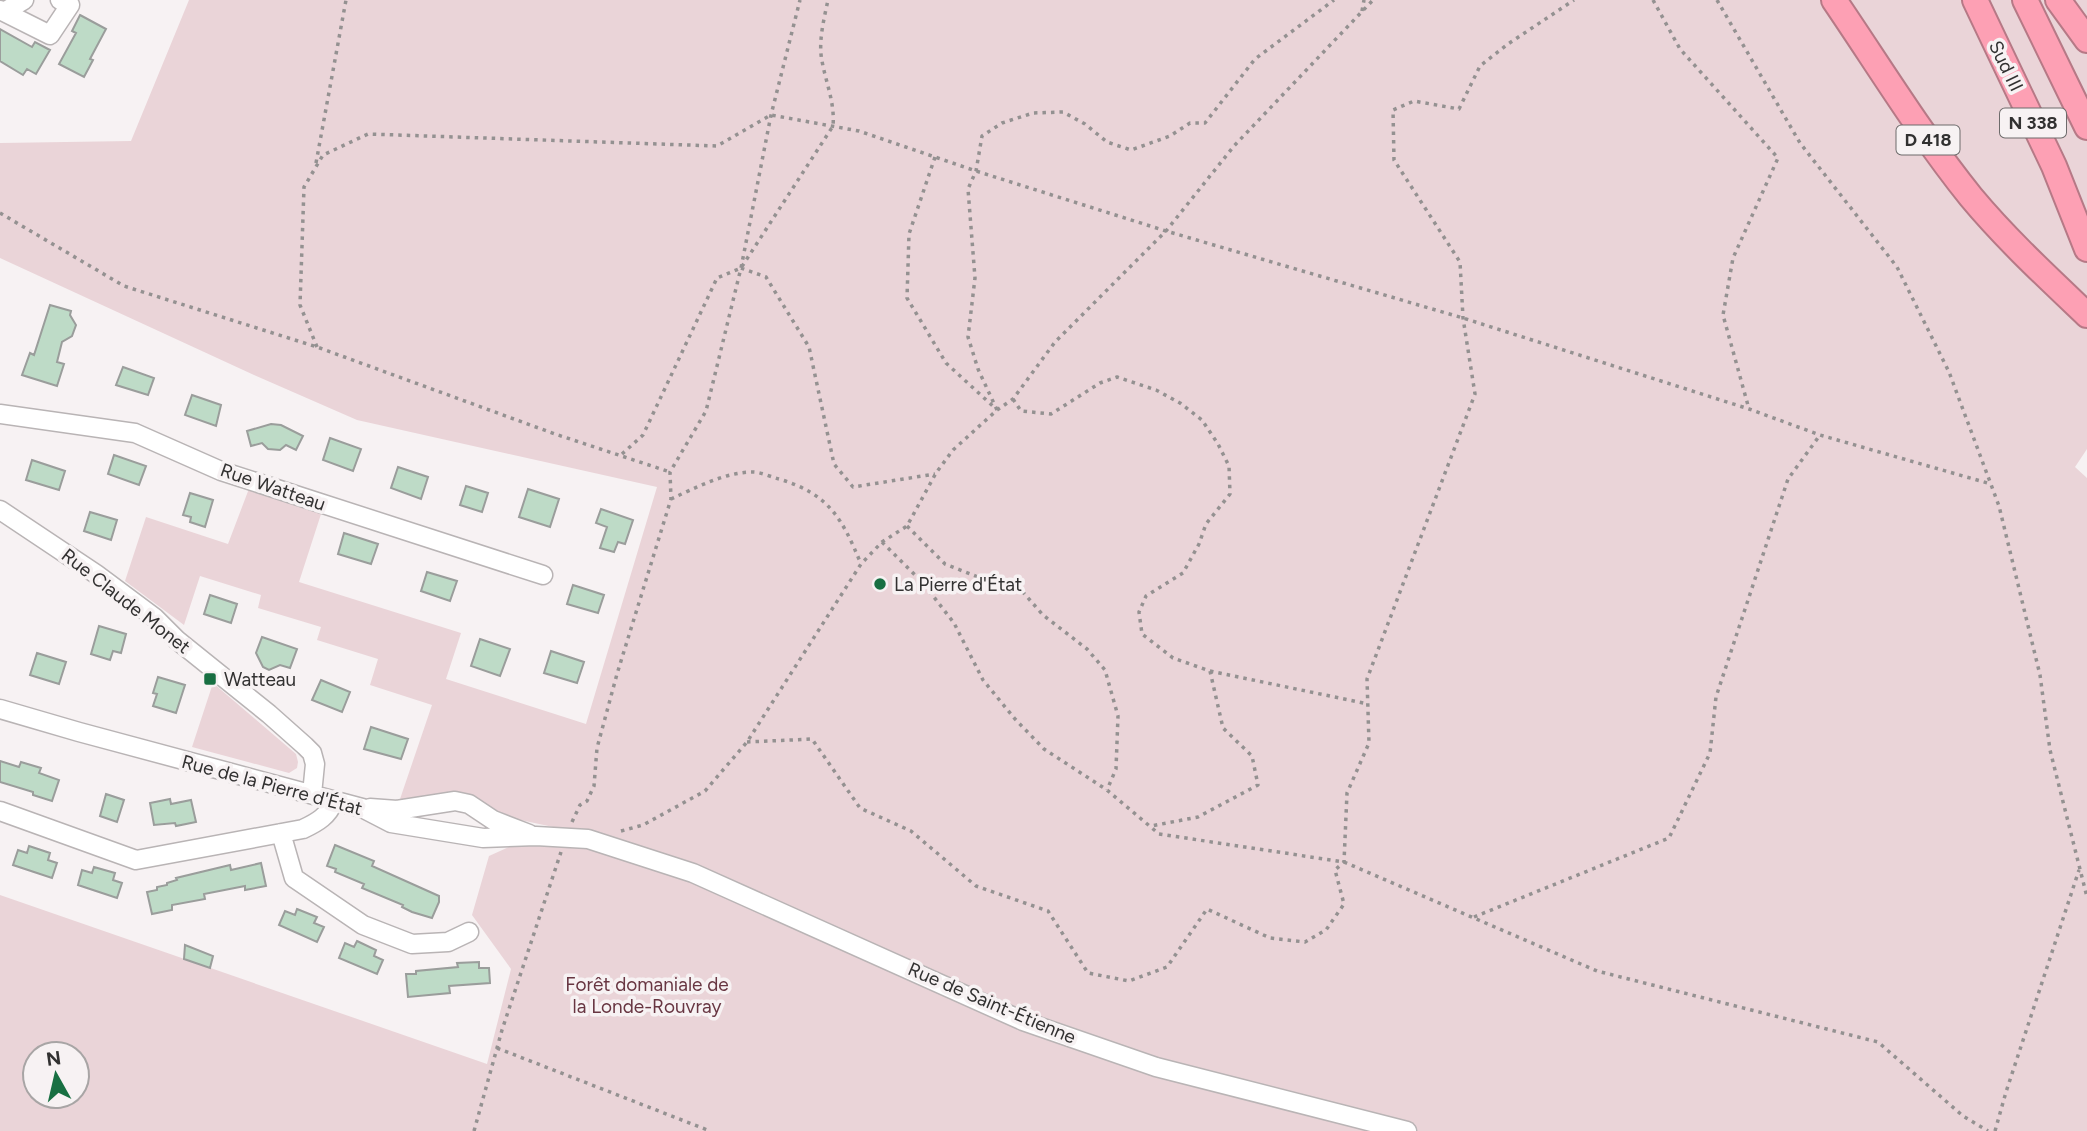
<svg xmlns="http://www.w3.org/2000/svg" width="2087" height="1131" font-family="Figtree,sans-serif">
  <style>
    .green { fill: #ead4d8; fill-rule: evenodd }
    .building { fill: #bedbc7; stroke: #9a9d9b; stroke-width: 2 }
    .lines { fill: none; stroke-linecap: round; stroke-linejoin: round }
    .minor-casing { stroke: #b9b4b5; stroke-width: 21 }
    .highway-casing { stroke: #b67986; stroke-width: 28 }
    .path { stroke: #949191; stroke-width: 3.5; stroke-dasharray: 3.5 5; stroke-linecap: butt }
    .minor { stroke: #fff; stroke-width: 18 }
    .highway { stroke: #fda0b4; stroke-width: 24 }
    .poi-dot { fill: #186f42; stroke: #f7f2f3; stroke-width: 2.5 }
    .labels { text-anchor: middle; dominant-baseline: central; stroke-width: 7; stroke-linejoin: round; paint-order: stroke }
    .shield { fill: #f7f2f3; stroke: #6d6b6b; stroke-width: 2 }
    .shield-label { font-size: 18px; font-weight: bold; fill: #323131 }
    .street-label { font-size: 19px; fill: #323131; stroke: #f7f2f3 }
    .poi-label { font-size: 19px; fill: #323131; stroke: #f7f2f3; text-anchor: start }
    .park-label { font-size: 19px; fill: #683642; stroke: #f7f2f3 }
  </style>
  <rect width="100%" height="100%" fill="#f7f2f3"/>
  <path class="green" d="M 189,0 L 2087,0 L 2087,449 L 2075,467 L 2087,478 L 2087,1131 L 0,1131 L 0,895 L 487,1064 L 511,969 L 472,915 L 489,856 L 553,827 L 507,817 L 467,795 L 443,793 L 399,802 L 432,705 L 370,685 L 378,659 L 317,640 L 321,627 L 258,608 L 261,595 L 200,576 L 184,625 L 125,581 L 146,517 L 228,544 L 250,486 L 322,511 L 299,582 L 461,633 L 446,679 L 586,724 L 657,487 L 357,420 L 254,375 L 0,258 L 0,143 L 131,141 ZM 35,1054 L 77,1054 L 77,1096 L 35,1096 Z
    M 213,683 L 296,754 L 298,762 L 297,768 L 289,773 L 192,747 Z"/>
  <path class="building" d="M 80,15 L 106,29 L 90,59 L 93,60 L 84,77 L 59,64 L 76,33 L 72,31 Z
    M 0,29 L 32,47 L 35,42 L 50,50 L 36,74 L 27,69 L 23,75 L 0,61 Z
    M 50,305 L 71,311 L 70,315 L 76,325 L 72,336 L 62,342 L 57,362 L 64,364 L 57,386 L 22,375 L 30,353 L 34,355 Z
    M 123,367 L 154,378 L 148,395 L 116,385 Z
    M 192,395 L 221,405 L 216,426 L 185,415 Z
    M 271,424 L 281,425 L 303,436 L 296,450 L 286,445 L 280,450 L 268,449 L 262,443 L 251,446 L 247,431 Z
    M 330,438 L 361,449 L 353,471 L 323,460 Z
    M 114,455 L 146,466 L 139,485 L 108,474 Z
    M 32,460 L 65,471 L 59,490 L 26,480 Z
    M 398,467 L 428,477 L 421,499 L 391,488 Z
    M 466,486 L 488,493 L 482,512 L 460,505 Z
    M 528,489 L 559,499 L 550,527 L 519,517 Z
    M 190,493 L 213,500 L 205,527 L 190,522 L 191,517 L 183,515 Z
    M 601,509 L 633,520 L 625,544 L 618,542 L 614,552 L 600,548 L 607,527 L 596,523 Z
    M 90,512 L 117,520 L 111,540 L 84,531 Z
    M 344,533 L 378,544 L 371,564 L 338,554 Z
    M 427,572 L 457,581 L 450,601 L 421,591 Z
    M 573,585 L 604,595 L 598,613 L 567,604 Z
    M 210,595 L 237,604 L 231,623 L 204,614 Z
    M 99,626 L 126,634 L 121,653 L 113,651 L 110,660 L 91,654 Z
    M 262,637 L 297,649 L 290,668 L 280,665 L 269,670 L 263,667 L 256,653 Z
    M 480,639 L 510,649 L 500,676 L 471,666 Z
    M 551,651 L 584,662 L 577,683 L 544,673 Z
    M 37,653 L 66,662 L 59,684 L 30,675 Z
    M 158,677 L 185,685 L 176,713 L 153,706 L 157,694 L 153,693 Z
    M 321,680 L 350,692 L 342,712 L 312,700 Z
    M 371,727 L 408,739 L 401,759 L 364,749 Z
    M 0,761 L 19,767 L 21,762 L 41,768 L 39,773 L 59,780 L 52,801 L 33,795 L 33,792 L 0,782 Z
    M 106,794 L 124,800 L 117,822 L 100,816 Z
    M 170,799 L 171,804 L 191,800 L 196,822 L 176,826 L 175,823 L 154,825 L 150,803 Z
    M 335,845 L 374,861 L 372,866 L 439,896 L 439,902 L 432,918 L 412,912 L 402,907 L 403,905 L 362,888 L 364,884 L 335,872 L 336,869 L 327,866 Z
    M 29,846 L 50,853 L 48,860 L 57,863 L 52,878 L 13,865 L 18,850 L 27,853 Z
    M 261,863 L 266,886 L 245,890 L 245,886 L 204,894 L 205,899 L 172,905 L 172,910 L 152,914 L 147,892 L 157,890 L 157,887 L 167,885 L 167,883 L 177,880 L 176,878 L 230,865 L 231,870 Z
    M 94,867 L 115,873 L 113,880 L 122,883 L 117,898 L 78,885 L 82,870 L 92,873 Z
    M 297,909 L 317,917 L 314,923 L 324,927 L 317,942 L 279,925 L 285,911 L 295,915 Z
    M 357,941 L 376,950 L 374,956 L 383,960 L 377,974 L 339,958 L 345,943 L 354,947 Z
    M 185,945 L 213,956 L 210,968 L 184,959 Z
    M 479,962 L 479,968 L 489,968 L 490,983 L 449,986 L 450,993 L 408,997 L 406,974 L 416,974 L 416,971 L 458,967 L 457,963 Z"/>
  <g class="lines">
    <g class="minor-casing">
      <path id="minor" d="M 0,10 L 50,35 L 70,5 L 60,0
        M 4,12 L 24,0
        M 0,414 L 135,433 L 221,471 L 543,575
        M 0,510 L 96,574 L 155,618 L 177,640 L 269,714 L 305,746 L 312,753 L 315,764 L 312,794
        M 0,709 L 79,732 L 362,808 L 391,823 L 483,838 L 536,836 L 588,839 L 693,873 L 1023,1021 L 1156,1067 L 1407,1131
        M 370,808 L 397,810 L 455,801 L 469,804 L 493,820 L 529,834
        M 0,811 L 136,860 L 303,829 C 318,822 328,816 334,801
        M 281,833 L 294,878 L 363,925 L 412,944 L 448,942 L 469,932"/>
    </g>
    <g class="highway-casing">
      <path id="highway" d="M 1834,0 C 1879,66 1921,135 1971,197 C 2006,239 2047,277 2087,315
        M 1975,0 L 2054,166 L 2087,249
        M 2025,0 L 2087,127
        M 2058,0 L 2087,40"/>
    </g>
    <path class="path" d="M 1653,0 L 1680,49 L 1778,158 L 1733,258 L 1723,315 L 1749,409
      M 1717,0 L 1800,143 L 1897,267 L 1949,372 L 1999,506 L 2040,675 L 2050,750 L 2087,897
      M 1362,11 L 1364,0
      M 935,157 L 909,234 L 907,298 L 946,363 L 995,408
      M 316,163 L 346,0
      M 0,213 L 124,286 L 317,347 L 555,434 L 670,472
      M 741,268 L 766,277 L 809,347 L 834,464 L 853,487 L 935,474
      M 317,347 L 300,305 L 304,187 L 323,155 L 368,134 L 717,146 L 771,115 L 859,131 L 976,171 L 1166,231 L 1463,318 L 1749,409 L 1820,435 L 1991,484
      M 1013,399 L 1021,411 L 1051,414 L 1100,383 L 1117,377 L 1156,390 L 1180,403 L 1202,420 L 1218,444 L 1229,466 L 1230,494 L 1206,524 L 1199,544 L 1183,573 L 1146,596 L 1139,612 L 1142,634 L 1173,658 L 1210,671 L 1223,728 L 1252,756 L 1258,785 L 1198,817 L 1151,826
      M 997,410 L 978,369 L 968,337 L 975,278 L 968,189 L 976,171 L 982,136 L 1002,123 L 1033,113 L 1063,112 L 1085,124 L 1107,142 L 1131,150 L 1170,136 L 1190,123 L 1205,123 L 1255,59 L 1334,0
      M 622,454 L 643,435 L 717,278 L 741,268 L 833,126 C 835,103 826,83 822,61 C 818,42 824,19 828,0
      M 671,499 C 695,488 725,472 753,472 C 761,472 771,477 779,479 C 829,494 842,518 861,564
      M 907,526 L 945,564 L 983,579 L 1022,591 L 1043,615 L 1087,649 L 1105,670 L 1118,716 L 1116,769 L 1107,790
      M 882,542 L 923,583 L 954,623 L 983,680 L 1015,719 L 1044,749 L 1107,790 L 1159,834 L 1344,862 L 1597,971 L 1878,1042 L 1963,1116 L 1988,1131
      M 1210,671 L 1368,704
      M 747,742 L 812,739 L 860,808 L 911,831 L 976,886 L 1048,911 L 1088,973 L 1129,981 L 1167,967 L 1207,909 L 1270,938 L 1305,942 L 1326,930 L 1344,904 L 1335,870 L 1344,862 L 1347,793 L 1369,743 L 1367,679 L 1475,394 L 1463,318 L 1460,262 L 1394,160 L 1393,110 L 1414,101 L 1459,109 L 1480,66 L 1508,44 L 1574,0
      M 572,822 L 580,805 L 587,801 L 594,786 L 597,748 L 617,674 L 671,499 L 670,472 L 706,411 L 741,268 L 771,115 L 800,0
      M 621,831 L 643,825 L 705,791 L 747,742 L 861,564 L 882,542 L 907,526 L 936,473 L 953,450 L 997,410 L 1013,399 L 1055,342 L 1166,231 L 1234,146 L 1373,0
      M 1474,917 L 1669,838 L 1710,753 L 1716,697 L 1788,479 L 1820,435
      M 497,1048 L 710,1131
      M 474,1131 L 502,1030 L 561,852
      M 1995,1131 L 2006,1092 L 2079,870"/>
    <use href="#minor" class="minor"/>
    <use href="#highway" class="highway"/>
  </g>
  <g class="poi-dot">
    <circle cx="880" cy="584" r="7"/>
    <rect x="203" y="672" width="14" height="14" rx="3.5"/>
  </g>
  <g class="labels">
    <g class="shield">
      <rect x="2000" y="108.5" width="66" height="29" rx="5"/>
      <rect x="1896.5" y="125.5" width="63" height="29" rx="5"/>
    </g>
    <g class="shield-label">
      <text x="2033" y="123">N 338</text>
      <text x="1928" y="140">D 418</text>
    </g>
    <g class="street-label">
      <text transform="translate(2006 66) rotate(64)">Sud III</text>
      <text transform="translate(273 487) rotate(19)">Rue Watteau</text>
      <text transform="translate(126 601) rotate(38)">Rue Claude Monet</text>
      <text transform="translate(272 785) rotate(15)">Rue de la Pierre d'État</text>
      <text transform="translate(992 1003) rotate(23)">Rue de Saint-Étienne</text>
    </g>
    <g class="poi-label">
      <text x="894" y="584">La Pierre d'État</text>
      <text x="224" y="679">Watteau</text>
    </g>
    <g class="park-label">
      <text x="647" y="984">Forêt domaniale de<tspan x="647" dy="22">la Londe-Rouvray</tspan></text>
    </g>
  </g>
  <g transform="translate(56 1075) rotate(352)"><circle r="33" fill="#f7f2f3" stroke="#a8a5a5" stroke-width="2"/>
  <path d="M0-5L12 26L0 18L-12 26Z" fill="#186f42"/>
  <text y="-10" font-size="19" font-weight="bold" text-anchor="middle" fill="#323131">N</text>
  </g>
</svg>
